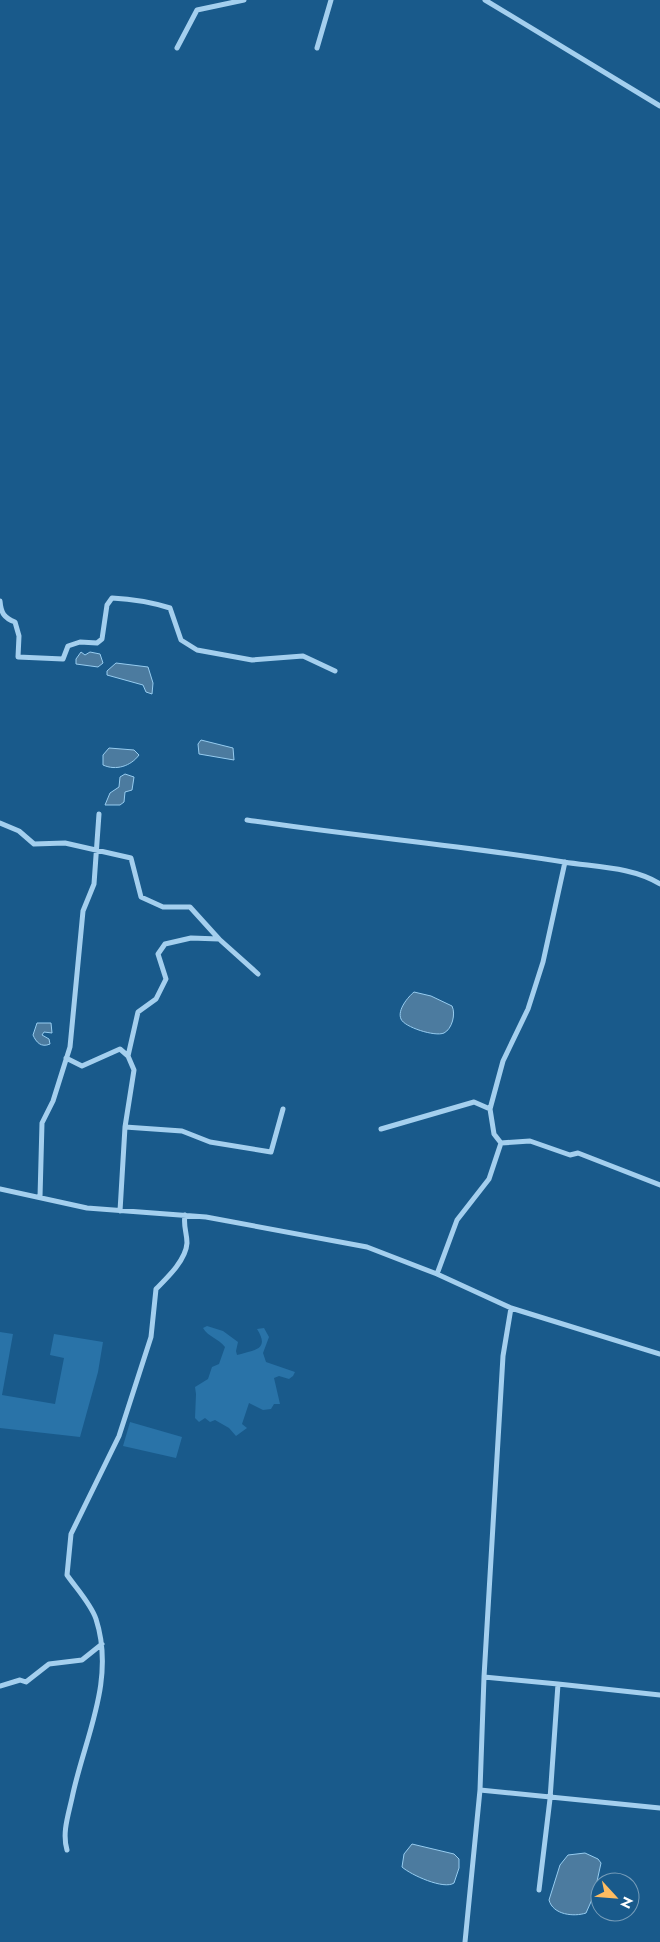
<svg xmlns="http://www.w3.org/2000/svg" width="660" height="1942" font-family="Jost,sans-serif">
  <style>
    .green { fill: #2973a8 }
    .water { fill: #4c7b9f; stroke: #96ccf0 }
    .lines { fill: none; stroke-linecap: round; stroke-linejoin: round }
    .street { stroke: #a4cfee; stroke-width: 5 }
  </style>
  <rect width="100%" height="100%" fill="#195a8b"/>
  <path class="green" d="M 207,1326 L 223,1331 L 238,1342 L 236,1351 L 237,1355 C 252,1350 271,1351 257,1329 L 264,1328 L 269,1337 L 263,1353 L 266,1362 L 295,1372 L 293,1376 L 289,1379 L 279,1376 L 274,1378 L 280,1404 L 274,1404 L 271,1409 L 263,1410 L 249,1403 L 242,1424 L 247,1428 L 236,1436 L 229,1428 L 215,1420 L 210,1422 L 205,1418 L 199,1422 L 195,1418 L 196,1394 L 195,1387 L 208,1379 L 212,1367 L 219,1364 L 225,1347 C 218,1338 208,1337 203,1328 Z
    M 0,1332 L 13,1334 L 2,1395 L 55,1404 L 64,1358 L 50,1355 L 54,1334 L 103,1342 L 98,1372 L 80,1437 L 0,1428 Z
    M 130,1422 L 182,1437 L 176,1458 L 123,1446 Z"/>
  <path class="water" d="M 81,652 L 85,655 L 90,652 L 100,654 L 103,663 L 98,667 L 76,664 L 76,659 Z
    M 116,663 L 148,667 L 153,683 L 152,694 L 146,692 L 143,685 L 107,675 L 107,671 Z
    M 201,740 L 233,748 L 234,760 L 199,754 L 198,744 Z
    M 109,748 L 134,750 L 139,755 C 131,766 116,771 103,765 L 103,755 Z
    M 125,774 L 134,777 L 132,790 L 125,792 L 124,802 L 120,805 L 105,805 L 110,793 L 119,787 L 120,777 Z
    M 414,992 L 431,996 L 452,1006 C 456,1014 452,1029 444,1033 C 435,1037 404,1027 401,1019 C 397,1010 408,997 414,992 Z
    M 37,1023 L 51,1023 L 52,1033 L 44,1032 L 42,1035 L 49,1039 L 50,1044 C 41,1048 36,1042 33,1035 Z
    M 412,1844 L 454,1854 L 459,1859 L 459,1868 L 454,1883 C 444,1890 411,1875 402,1867 L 404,1854 Z
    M 585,1853 L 598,1859 L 601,1863 L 594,1895 L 586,1913 C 574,1917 553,1915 549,1900 L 560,1865 L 568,1855 Z"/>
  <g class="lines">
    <path class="street" d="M 485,0 L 660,106
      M 177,48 L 197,10 L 244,0
      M 317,48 L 331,0
      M 0,601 C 1,613 4,618 15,622 L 19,636 L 18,657 L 63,659 L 68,646 L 80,642 L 97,643 L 102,639 L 107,605 L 112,598 C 132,599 151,602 170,608 L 181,640 L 197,650 L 252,660 L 303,656 L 335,671
      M 247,820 C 353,836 459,845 564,862 C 595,867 633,867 660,884
      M 0,823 L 19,831 L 34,844 L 65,843 L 131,858 L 141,897 L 163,907 L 190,907 L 219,939
      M 128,1056 L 138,1012 L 156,999 L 166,979 L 158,954 L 165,944 L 191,938 L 219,939 L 258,974
      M 66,1058 L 82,1066 L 120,1049 L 128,1056 L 134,1070 L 125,1127 L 120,1211
      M 490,1109 L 503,1061 L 528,1009 L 543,962 L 565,862
      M 125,1127 L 182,1131 L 210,1142 L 271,1152 L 283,1109
      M 381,1129 L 474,1102 L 490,1109 L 494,1134 L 501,1143
      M 0,1189 L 87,1208 L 206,1217 L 367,1247 L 437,1274 L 511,1308 L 660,1354
      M 40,1197 L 42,1123 L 53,1101 L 70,1047 L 83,911 L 94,884 L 99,814
      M 437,1274 L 457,1220 L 489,1179 L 501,1143 L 530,1141 L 570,1155 L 578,1153 L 660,1185
      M 484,1677 L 558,1684
      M 0,1686 L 20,1680 L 26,1682 L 49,1664 L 82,1660 L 102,1644
      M 480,1790 L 660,1808
      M 67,1850 C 62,1833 68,1816 72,1798 C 84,1739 116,1681 96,1619 C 91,1604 76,1588 67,1575 L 71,1534 L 119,1436 L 151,1337 L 156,1289 C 167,1278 186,1260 187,1243 C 187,1233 183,1226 185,1215
      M 539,1890 L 550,1799 L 558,1684 L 660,1695
      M 465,1942 L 480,1790 L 484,1677 L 503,1356 L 511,1308"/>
  </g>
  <g transform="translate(615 1897) rotate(116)"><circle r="24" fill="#195a8b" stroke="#759cb9"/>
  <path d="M0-4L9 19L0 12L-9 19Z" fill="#ffbc60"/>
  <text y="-8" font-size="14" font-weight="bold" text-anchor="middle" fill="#ffffff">N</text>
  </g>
</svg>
